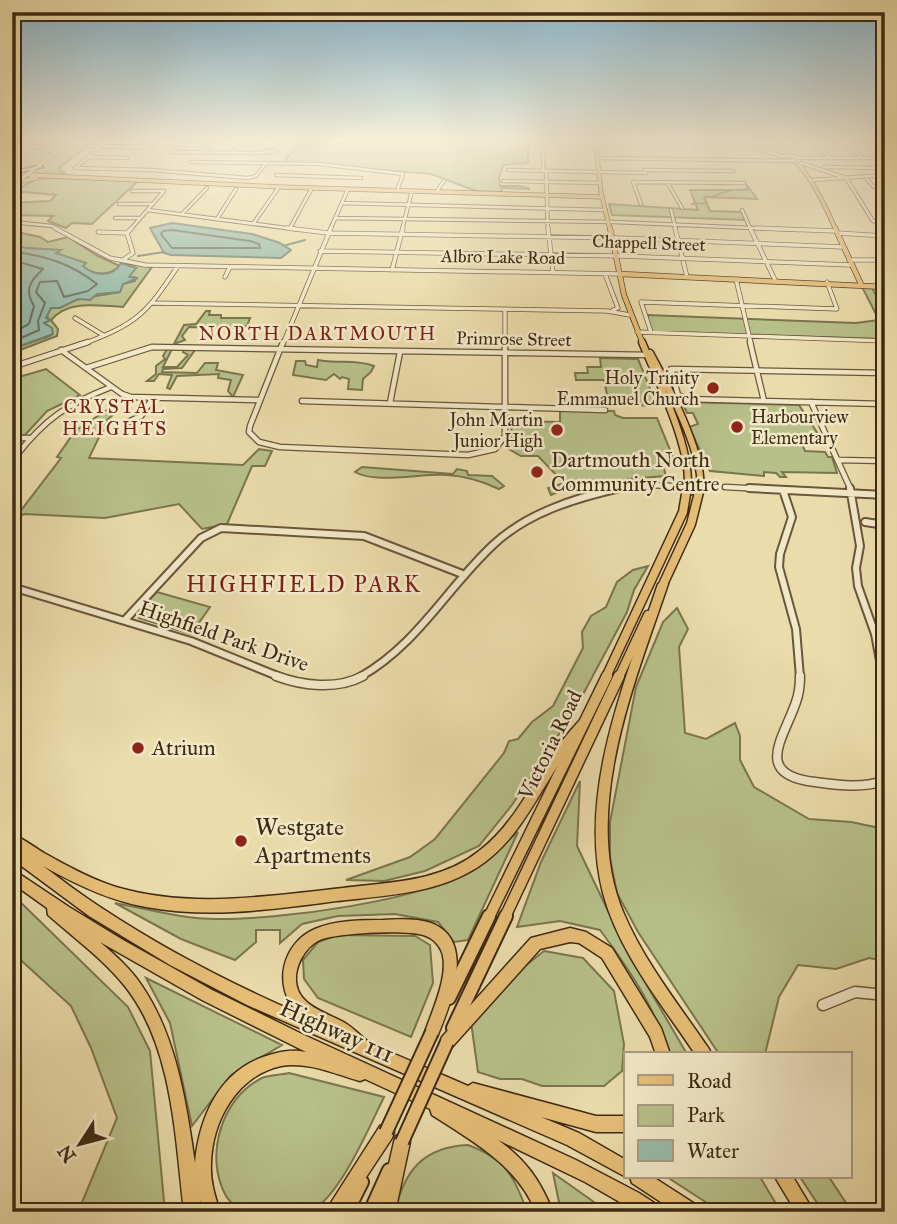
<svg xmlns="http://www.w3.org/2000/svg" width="897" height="1224" font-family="'IM FELL Great Primer',serif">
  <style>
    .green { fill: #b7c089; stroke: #7b754e; stroke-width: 2 }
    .water { fill: #98bbab; stroke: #74816f; stroke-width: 2 }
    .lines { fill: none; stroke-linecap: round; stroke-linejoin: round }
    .shore { stroke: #6c7260; stroke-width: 2 }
    .stream { stroke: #74816f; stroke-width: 2 }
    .minor-far5-casing { stroke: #6a563a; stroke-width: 4.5 }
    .minor-far4-casing { stroke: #6a563a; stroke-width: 5 }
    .minor-far3-casing { stroke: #6a563a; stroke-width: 7 }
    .minor-far2-casing { stroke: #6a563a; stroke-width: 10 }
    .minor-far1-casing { stroke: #6a563a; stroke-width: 11 }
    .minor-casing { stroke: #6a563a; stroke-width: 13 }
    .major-far5-casing { stroke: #3f2a14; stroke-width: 5 }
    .major-far4-casing { stroke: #3f2a14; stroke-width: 6 }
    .major-far3-casing { stroke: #3f2a14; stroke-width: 9 }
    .major-far2-casing { stroke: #3f2a14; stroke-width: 11 }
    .major-far1-casing { stroke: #3f2a14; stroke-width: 13 }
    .major-casing { stroke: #3f2a14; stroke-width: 16 }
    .highway-casing { stroke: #3f2a14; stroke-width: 3 }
    .minor-far5 { stroke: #f2e8c8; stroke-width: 2.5 }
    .minor-far4 { stroke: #f2e8c8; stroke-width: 3.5 }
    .minor-far3 { stroke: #f2e8c8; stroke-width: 4.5 }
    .minor-far2 { stroke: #f2e8c8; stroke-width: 6 }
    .minor-far1 { stroke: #f2e8c8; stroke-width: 8 }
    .minor { stroke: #f2e8c8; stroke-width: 10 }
    .major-far5 { stroke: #e6be76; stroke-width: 3.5 }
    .major-far4 { stroke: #e6be76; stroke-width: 4.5 }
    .major-far3 { stroke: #e6be76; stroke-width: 6 }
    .major-far2 { stroke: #e6be76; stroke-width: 8 }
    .major-far1 { stroke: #e6be76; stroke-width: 10 }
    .major { stroke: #e6be76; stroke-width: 12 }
    .highway { fill: #e6be76; fill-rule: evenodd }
    .major-bridge-casing { stroke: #3f2a14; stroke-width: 16; stroke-linecap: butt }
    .major-bridge { stroke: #e6be76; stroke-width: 12 }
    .poi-dot { fill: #8f2418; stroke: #f2e8c8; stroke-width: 2.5 }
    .labels { text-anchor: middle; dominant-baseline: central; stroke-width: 5; stroke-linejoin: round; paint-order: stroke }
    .far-street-label { font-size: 18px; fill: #3f2a14; stroke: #f2e8c8 }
    .far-poi-label { font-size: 18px; fill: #3f2a14; stroke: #f2e8c8; text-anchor: end }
    .far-neighbourhood-label { font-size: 19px; letter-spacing: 2px; fill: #7a1f14; stroke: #f2e8c8 }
    .poi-label { font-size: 21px; fill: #3f2a14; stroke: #f2e8c8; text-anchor: start }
    .street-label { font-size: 21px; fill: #3f2a14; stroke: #f2e8c8 }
    .neighbourhood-label { font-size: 23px; letter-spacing: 2px; fill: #7a1f14; stroke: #f2e8c8 }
    .near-poi-label { font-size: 24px; fill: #3f2a14; stroke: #f2e8c8; text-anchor: start }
    .near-street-label { font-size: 24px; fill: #3f2a14; stroke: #f2e8c8 }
  </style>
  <rect width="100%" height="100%" fill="#ebdcab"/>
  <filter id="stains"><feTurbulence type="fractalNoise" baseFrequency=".00286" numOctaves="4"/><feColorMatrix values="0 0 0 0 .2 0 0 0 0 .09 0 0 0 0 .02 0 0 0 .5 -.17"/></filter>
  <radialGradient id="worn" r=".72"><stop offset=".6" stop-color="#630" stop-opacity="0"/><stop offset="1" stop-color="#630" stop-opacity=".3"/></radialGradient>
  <path class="green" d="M 12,140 L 96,140 L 60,167 L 60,171 L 66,173 L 59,174 L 12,172 L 12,147 L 21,145 L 12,145 Z
    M 301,140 L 528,140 L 528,163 L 503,165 L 499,178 L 500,186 L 520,186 L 530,189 L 503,188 L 500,192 L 476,191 L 431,174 L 284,162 Z
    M 55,178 L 138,181 L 92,224 L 72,223 L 66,228 L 48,221 L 53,216 L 12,215 L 12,203 L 50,201 L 56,195 L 14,191 L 36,179 Z
    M 746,184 L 757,199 L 704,197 L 710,211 L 742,212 L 746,220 L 612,215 L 609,204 L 698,210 L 690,190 L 748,190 Z
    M 12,231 L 40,237 L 48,242 L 68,237 L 98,256 L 120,266 C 107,278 94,274 80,266 L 85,263 L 55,254 L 61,250 L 25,248 L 12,244 Z
    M 121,263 L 152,267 L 123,307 C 98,306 69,299 51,320 L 58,329 L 57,336 L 12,353 L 12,349 L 50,336 L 52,329 L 44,323 L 48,321 L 47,310 C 69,299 93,297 120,292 L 123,284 L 135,281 L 134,277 L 127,277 L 136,268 Z
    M 862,287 L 872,288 L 880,303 L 885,303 L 885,339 L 651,332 L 647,315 L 856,323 L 879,320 Z
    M 206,311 L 210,311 L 209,315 L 221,315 L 221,318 L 250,318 L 247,326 L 238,328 L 189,327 L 182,336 L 185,340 L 174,344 L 184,325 L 196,324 Z
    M 167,349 L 172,349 L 163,367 L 177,367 L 188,355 L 183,352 L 184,350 L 195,350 L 182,368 L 163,369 L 162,372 L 197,373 L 205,363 L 218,363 L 216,370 L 243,375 L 233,397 L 228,391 L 231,380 L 218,378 L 219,374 L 177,376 L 170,389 L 167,388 L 172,375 L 159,374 L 154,381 L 147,381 L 156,374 L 156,366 L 165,359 L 163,356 Z
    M 600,358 L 638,359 L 657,406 L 609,404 L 604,380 L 576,380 L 575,373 L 588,373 L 587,367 L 601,367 Z
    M 318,360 C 337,364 356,359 374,366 L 371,372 L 363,379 L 362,390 L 348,389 L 349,379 L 342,377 L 340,379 L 334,374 L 326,380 L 293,375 L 296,361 L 305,361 L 306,365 L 317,367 Z
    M 46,369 L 80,395 L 47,411 L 25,435 L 12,435 L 12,379 Z
    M 682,402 L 799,405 L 824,443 L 801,442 L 805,451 L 825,452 L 828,457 L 832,457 L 837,473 L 782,472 L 786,477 L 780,477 L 776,473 L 764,472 L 764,476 L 710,471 L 689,427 L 698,424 L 693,413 L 687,413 Z
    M 110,408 L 116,412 L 105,422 L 108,425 L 100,435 L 89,458 L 243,465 L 259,449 L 272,451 L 265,466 L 252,466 L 227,524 L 202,529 L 179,504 L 105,518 L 24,514 L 21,516 L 12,516 L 12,513 L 19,513 L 61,458 L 57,457 L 75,431 Z
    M 560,411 L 614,411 L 615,415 L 623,418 L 657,418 L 677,467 L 663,465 L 666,476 L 628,479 L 585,493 L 568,481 L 573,486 L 551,495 L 548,488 L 564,483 L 538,456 L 521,456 L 507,448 L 511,439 L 512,421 L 560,422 Z
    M 362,467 L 453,474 L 457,469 L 467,471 L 468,475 L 492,476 L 504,486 L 499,489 C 482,481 466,476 447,475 C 422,473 375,484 355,472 Z
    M 648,566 L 634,590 L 627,612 L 573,713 L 512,805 L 479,846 L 425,871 L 384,881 L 346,880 L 410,857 L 435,839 L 504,753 L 509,741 L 518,739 L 532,722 L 553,706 L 583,648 L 582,632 L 591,616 L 606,607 L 617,582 L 633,570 Z
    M 157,592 L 210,607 L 191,634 L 139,618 L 142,607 Z
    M 677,608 L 688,629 L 679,647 L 685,733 L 706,739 L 735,723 L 740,736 L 740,760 L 754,787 L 809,819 L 851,822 L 885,829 L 885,961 L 869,958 L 836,969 L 798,965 L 779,997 L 765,1054 L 719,1054 L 638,932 L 617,893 L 610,859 L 610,822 L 636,687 L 663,622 Z
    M 580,781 L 577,846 L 628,953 L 687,1054 L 669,1054 C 655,1007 629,969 600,930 L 560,921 L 517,927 L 541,862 Z
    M 518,832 L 468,940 L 454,942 L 438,922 L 395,914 L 338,916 L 302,924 L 280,943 L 280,930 L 256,930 L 256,942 L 235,960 L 181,939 L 115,903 C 148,909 183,919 216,919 C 279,920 425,901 477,867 C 491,857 504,843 518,832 Z
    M 12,894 L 128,1007 L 150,1051 L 165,1212 L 78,1212 L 117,1118 L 91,1048 L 71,1006 L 12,952 Z
    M 337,935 L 415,936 L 430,945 L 433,983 L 411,1037 L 318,998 L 304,979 L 303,960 L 318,942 Z
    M 544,951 L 583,958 L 614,991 L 624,1044 L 622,1071 L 604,1086 L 542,1086 L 522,1079 L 500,1079 L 478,1072 L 471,1022 L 515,974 Z
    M 146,978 L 282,1045 L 231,1075 L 192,1126 L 170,1023 Z
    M 289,1073 L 384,1097 C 371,1123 336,1207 306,1212 C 285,1215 261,1212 240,1212 C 236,1207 229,1201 226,1196 C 204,1157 221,1098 262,1078 C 270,1075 281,1075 289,1073 Z
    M 468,1145 C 504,1158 515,1176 527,1212 L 395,1212 C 404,1170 424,1147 468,1145 Z
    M 553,1173 L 608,1212 L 561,1212 Z
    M 667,1177 L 760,1177 L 781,1212 L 721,1212 Z
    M 800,1177 L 829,1177 L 852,1212 L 823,1212 Z"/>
  <path class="water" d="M 172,223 L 252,234 L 280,243 L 291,250 L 281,258 L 171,255 L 164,253 L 150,228 Z
    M 12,244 L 26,248 L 61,250 L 56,253 L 86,263 L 83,266 C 94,276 113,278 121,263 L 136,268 L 129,277 L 138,278 L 123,284 L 120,292 L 97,294 L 90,300 L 78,299 L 60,308 L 51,308 L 46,318 L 51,320 L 44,323 L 52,328 L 53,334 L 12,349 Z"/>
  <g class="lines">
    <path class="shore" d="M 172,230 L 250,241 L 259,244 L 260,248 L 172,248 L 161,234 L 163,231 Z
      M 12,251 C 48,257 68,262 97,284 L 88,291 L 64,297 L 57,281 L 40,282 L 36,292 L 45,303 L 38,321 L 39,330 L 12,342
      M 12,260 L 43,269 C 30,281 24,290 34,306 L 29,324 L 12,333"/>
    <path class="stream" d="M 711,197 L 731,190 L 750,189 L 746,184
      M 692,204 L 705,203
      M 283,246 L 305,240
      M 138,256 L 164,252"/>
    <g class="minor-far5-casing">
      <path id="minor-far5" d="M 690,140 L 694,145
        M 729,140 L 781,156 L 794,156
        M 797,140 L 885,142
        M 811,140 L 830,158
        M 844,141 L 862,158
        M 544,142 L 681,146
        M 280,143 L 281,140
        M 12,146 L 43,147 L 55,153 L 12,186
        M 88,146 L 142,147 L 157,140
        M 101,146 L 75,168 L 151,170 L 248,178 L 256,176 L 266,163
        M 698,146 L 742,146
        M 271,150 L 276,152 L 265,152 Z
        M 171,152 L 190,140
        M 172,152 L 266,153
        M 201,152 L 220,140
        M 232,153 L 249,140
        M 88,157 L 127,158
        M 597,158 L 799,161
        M 796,158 L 885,158
        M 191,162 L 319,164 L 403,174 L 397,191
        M 801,163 L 846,178 L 873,221 L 885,223
        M 824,167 L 885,168
        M 508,170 L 646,173
        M 645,170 L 733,171
        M 543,171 L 544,140
        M 546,171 L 548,230
        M 276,175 L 361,178
        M 864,176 L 874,187
        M 813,180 L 885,175
        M 503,181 L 600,183
        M 667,182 L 682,208
        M 132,191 L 164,191
        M 436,192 L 444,181
        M 342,203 L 606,210
        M 119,204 L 153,204
        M 641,204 L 633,182 L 744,183
        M 148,210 L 301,230
        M 671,210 L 676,230
        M 742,210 L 751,230
        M 182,214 L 207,188
        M 115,218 L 140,218
        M 335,218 L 614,222 L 800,230
        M 217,219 L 236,189
        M 12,222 L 52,226 L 58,230
        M 253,224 L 279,187
        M 290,228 L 312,188
        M 130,230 L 164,191
        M 330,230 L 348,189
        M 402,230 L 412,191"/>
    </g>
    <g class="minor-far4-casing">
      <path id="minor-far4" d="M 55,228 L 110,258 L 145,265 L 622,274
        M 287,228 L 328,233 L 619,238 L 844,247
        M 548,228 L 553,272
        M 675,228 L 687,277
        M 750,228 L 775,280
        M 756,228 L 836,231
        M 98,232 L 127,233
        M 837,233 L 885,236
        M 320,251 L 621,256 L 851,265
        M 123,260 L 133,253 L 127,233 L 132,228
        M 849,260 L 885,260
        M 392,270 L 403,228
        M 605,274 L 618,308 L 613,310
        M 225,277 L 230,267
        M 736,279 L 751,344
        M 152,303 L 607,311 L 630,315
        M 505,309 L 505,344
        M 75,318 L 103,335
        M 637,332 L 885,341
        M 651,332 L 641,302 L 837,309 L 827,282
        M 83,344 C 138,323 146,314 178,266
        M 283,344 L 331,228"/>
    </g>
    <g class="minor-far3-casing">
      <path id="minor-far3" d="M 283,342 L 250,426 L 249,432 L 259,442 L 280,447 L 468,455 L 495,449 L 505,436 L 505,342
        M 750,342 L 764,401
        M 61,350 L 122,394 L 131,397 L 259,400
        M 12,367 L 88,342
        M 86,368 L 152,347 L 651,355
        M 885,373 L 671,369 L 678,395 L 686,399 L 885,404
        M 302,401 L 605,410
        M 811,402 L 851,490
        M 390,403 L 400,352
        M 128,422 L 141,416 L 153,398
        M 12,438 L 29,438
        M 16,456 C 45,419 67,404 111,387
        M 839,460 L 885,461
        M 667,486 L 688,490
        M 725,487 L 784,490
        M 612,490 L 648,485 L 700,487"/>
    </g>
    <g class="minor-far2-casing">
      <path id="minor-far2" d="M 679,488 L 699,492
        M 749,488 L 885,495
        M 850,488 L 860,546 L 856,568 L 858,586 L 875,634 L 883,677
        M 783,490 L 792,517 L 780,554 L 779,567 L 796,629 L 800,677
        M 865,522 L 885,525
        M 12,587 L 191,641 L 280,677
        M 125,620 L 201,538 L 221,528 L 364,536 L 465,575
        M 360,677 C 417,645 446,589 493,545 C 527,513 575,498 620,488"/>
    </g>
    <g class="minor-far1-casing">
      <path id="minor-far1" d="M 276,676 C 303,686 337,690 363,676
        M 800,676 C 800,685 799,694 796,702 C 784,738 752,775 815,782 C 837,785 864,789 885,780
        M 882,676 L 885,690"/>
    </g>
    <g class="minor-casing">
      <path id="minor" d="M 823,1005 L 855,992 L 885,995"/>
    </g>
    <g class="major-far5-casing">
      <path id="major-far5" d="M 595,140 L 601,192 L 610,230
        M 774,140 C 805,164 820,194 836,230
        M 29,175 L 282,187 L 602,197
        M 19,182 L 36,178"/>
    </g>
    <g class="major-far4-casing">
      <path id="major-far4" d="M 610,228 L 624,295 L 643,344
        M 835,228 L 861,284
        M 622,274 L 885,287"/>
    </g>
    <g class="major-far3-casing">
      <path id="major-far3" d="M 642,342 C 657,379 694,452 687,490
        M 650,353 C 667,384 705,456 700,490"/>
    </g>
    <g class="major-far2-casing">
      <path id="major-far2" d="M 660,591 L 691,524 L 700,488
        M 606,677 L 683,512 L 687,488
        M 619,677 L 648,615"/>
    </g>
    <g class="major-far1-casing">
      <path id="major-far1" d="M 489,917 L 607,676
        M 505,917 L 619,676"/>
    </g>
    <g class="major-casing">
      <path id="major" d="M 449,998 L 489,916
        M 453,1028 L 506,916
        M 347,1212 L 362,1182
        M 370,1212 L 389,1170"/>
    </g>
    <g class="highway-casing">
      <path id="highway" d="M 42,165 L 43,167 L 12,174 L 12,172 Z
        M 12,178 L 18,181 L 17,186 L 13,185 Z
        M 663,581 L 668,584 C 635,682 580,812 624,914 C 645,963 679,1005 709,1049 L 711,1054 L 695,1054 C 662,1004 619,953 603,893 C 577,792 626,679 658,584 Z
        M 583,719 L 587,721 L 588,724 L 587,727 C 577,738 568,749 561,761 C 537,796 519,837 485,862 C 442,894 388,895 337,901 C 274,909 210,919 146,907 C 110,901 75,884 43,866 C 62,880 80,894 100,907 C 162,948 229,983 298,1013 C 272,987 282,943 315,929 C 335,920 361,920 383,920 C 398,919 416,918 431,923 C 477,940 450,1006 437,1037 L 432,1039 L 427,1037 L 425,1032 C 432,1011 451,972 441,950 C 438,944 432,938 426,936 C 408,929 337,933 320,940 C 303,948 291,972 298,990 C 305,1008 330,1014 345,1023 C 355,1029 361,1037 370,1043 C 377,1049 390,1052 399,1056 C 422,1066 445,1076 468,1086 L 473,1083 L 596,1116 L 626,1116 L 626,1132 L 596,1132 L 541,1117 L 579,1133 L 626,1160 L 626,1177 L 567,1145 L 247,1005 L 170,965 L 89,916 L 12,859 L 12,834 C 24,839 34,847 44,853 C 67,866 91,879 116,887 C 191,909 267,896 343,888 C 390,882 441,882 479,851 C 508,829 525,797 544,767 C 554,751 566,735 579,721 Z
        M 12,869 L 69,907 L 123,940 L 212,990 L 304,1035 L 576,1160 L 639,1193 L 659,1206 L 661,1212 L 637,1212 L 585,1182 L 498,1140 C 526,1160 540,1180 553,1212 L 536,1212 C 517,1165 472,1141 432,1115 L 430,1109 L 365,1079 L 360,1081 C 335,1074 307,1061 281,1066 C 236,1076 212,1122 211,1164 C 210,1181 215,1196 220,1212 L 203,1212 L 200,1200 L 201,1212 L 184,1212 C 175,1137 173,1045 124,985 C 102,958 74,938 48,915 L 47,908 L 12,883 ZM 100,942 L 202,1000 L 306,1052 C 290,1049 278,1052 263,1057 C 218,1073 199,1119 195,1163 C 186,1102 177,1038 142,986 C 131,969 115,955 100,942 Z
        M 570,928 L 586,932 L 612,948 L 661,1028 L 670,1054 L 656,1054 L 650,1037 L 602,958 L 579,943 L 570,942 L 540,949 L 452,1047 L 447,1049 L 442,1047 L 440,1042 L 442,1037 L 531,938 Z
        M 386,1124 L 392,1126 L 394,1132 L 392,1138 L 343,1212 L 325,1212 L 380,1126 Z
        M 402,1134 L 408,1136 L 410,1142 L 395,1212 L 378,1212 L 394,1142 L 396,1136 Z
        M 630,1177 L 653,1177 L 698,1206 L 700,1212 L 676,1212 L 632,1183 Z
        M 775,1177 L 793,1177 L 814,1212 L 796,1212 Z"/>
    </g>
    <use href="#minor-far5" class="minor-far5"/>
    <use href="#minor-far4" class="minor-far4"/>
    <use href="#minor-far3" class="minor-far3"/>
    <use href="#minor-far2" class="minor-far2"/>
    <use href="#minor-far1" class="minor-far1"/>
    <use href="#minor" class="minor"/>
    <use href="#major-far5" class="major-far5"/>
    <use href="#major-far4" class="major-far4"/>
    <use href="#major-far3" class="major-far3"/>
    <use href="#major-far2" class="major-far2"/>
    <use href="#major-far1" class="major-far1"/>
    <use href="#major" class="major"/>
    <use href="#highway" class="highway"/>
    <g class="major-bridge-casing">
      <path id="major-bridge" d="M 386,1132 L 432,1032
        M 402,1142 L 447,1042"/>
    </g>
    <use href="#major-bridge" class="major-bridge"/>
  </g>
  <linearGradient id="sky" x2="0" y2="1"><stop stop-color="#88b7d0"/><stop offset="0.45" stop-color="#f6efd9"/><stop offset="1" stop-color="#f6efd9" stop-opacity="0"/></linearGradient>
  <rect width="897" height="311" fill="url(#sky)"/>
  <g class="poi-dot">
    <circle cx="713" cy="388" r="7"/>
    <circle cx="737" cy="427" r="7"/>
    <circle cx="557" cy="430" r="7"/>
    <circle cx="537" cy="472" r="7"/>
    <circle cx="138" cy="748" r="7"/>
    <circle cx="241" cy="841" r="7"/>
  </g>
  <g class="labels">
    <g class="far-street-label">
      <text transform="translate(649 243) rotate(2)">Chappell Street</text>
      <text transform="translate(503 257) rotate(1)">Albro Lake Road</text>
      <text transform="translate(514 339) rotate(1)">Primrose Street</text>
    </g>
    <g class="far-poi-label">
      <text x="699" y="378">Holy Trinity<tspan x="699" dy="21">Emmanuel Church</tspan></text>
      <text x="751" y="417" text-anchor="start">Harbourview<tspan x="751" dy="21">Elementary</tspan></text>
      <text x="543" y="420">John Martin<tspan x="543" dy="21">Junior High</tspan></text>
    </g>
    <g class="far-neighbourhood-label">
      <text x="318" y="333">NORTH DARTMOUTH</text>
      <text x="115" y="406">CRYSTAL<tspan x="115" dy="22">HEIGHTS</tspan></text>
    </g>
    <g class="poi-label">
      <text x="551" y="460">Dartmouth North<tspan x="551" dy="24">Community Centre</tspan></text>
      <text x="152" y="748">Atrium</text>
    </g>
    <g class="street-label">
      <text transform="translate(224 636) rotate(19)">Highfield Park Drive</text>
      <text transform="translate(550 745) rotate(-64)">Victoria Road</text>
    </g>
    <g class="neighbourhood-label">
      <text x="304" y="584">HIGHFIELD PARK</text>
    </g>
    <g class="near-poi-label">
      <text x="255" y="827">Westgate<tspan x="255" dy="28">Apartments</tspan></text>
    </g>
    <g class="near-street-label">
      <text transform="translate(337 1031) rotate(24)">Highway 111</text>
    </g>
  </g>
  <rect width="897" height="1224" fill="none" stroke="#ebdcab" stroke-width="42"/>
  <rect x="14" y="14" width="869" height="1196" fill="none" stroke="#3f2a14" stroke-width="3.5"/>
  <rect x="21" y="21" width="855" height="1182" fill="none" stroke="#3f2a14" stroke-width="2"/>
  <rect x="624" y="1052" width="228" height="126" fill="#f2e8c8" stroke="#aa9c80" stroke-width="2"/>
  <rect x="638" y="1075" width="35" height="10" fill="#e6be76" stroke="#aa9c80" stroke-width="2"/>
  <text x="687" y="1088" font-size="21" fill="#3f2a14">Road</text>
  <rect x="638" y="1105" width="35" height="21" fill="#b7c089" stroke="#aa9c80" stroke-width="2"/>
  <text x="687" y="1122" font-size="21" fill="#3f2a14">Park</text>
  <rect x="638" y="1140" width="35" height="21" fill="#98bbab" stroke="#aa9c80" stroke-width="2"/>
  <text x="687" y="1158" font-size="21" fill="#3f2a14">Water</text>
  <g transform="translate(80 1144) rotate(234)" stroke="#f2e8c8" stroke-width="5" paint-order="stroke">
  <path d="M0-5L12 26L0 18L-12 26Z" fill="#3f2a14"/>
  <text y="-10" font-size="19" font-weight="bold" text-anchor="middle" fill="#3f2a14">N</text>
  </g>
  <rect width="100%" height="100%" filter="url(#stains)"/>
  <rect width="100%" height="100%" fill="url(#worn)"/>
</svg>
